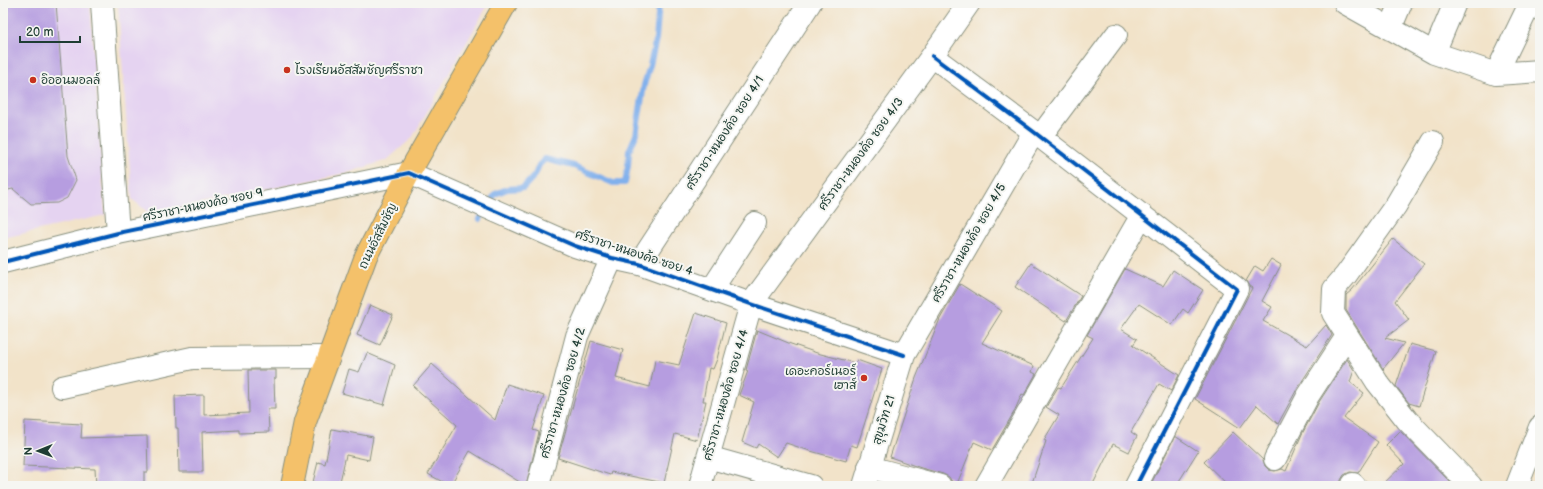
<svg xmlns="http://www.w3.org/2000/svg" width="1543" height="489" font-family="'Balsamiq Sans','Playpen Sans Thai',sans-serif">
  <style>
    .built { fill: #e5d3f1 }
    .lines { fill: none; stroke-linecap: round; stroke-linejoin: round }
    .stream { stroke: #82b1ec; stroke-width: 6 }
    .building { fill: #b69de0 }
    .minor-casing { stroke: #88907e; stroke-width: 24 }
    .major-casing { stroke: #88907e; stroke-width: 24 }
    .minor { stroke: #fff; stroke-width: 22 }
    .major { stroke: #f4c16a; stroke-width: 22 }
    .cycleway-casing { stroke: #f6f6f2; stroke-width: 6 }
    .cycleway { stroke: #0057b8; stroke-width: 4 }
    .poi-dot { fill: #c8321e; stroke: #f6f6f2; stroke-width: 1.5 }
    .labels { text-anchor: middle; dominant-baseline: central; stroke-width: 4; stroke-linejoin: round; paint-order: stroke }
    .poi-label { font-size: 12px; fill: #1f3d34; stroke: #f6f6f2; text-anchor: start }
    .street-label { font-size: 12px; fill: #1f3d34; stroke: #f6f6f2 }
  </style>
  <rect width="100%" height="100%" fill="#f6f6f2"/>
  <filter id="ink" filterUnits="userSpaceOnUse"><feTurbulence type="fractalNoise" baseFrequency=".025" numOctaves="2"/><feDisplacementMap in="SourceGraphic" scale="8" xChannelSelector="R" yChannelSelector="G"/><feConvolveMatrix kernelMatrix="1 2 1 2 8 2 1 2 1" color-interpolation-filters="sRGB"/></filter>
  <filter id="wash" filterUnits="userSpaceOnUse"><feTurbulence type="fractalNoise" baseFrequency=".012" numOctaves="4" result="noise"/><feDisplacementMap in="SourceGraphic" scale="16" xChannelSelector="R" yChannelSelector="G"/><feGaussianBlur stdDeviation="0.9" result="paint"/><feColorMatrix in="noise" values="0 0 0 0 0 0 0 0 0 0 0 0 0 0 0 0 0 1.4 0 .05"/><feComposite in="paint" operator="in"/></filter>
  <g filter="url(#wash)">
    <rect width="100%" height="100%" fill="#f2e3c9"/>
    <path class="built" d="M 3,3 L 90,3 L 105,215 L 3,238 Z
      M 118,3 L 489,3 L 412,138 L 387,160 L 350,172 L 150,214 L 132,199 Z"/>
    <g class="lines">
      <path class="stream" d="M 480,219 L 495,194 L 507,189 L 523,188 L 535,175 L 539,165 L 545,159 L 574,166 L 613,183 L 625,183 L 628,166 L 629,151 L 636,135 L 644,85 L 650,65 L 656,39 L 659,3"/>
    </g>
    <g id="blocks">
      <path class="building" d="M 3,3 L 56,3 L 68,156 L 76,180 L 67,198 L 57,203 L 31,204 L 13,189 L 3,191 Z
        M 1393,239 L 1424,264 L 1395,301 L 1409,320 L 1385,338 L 1404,343 L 1383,369 L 1346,310 L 1346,295 L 1352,290 Z
        M 1271,259 L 1281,265 L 1262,301 L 1272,307 L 1263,321 L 1307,346 L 1326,325 L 1332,335 L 1297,389 L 1278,424 L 1257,405 L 1240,428 L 1195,399 L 1252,288 L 1249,286 L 1246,281 L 1255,266 L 1263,271 Z
        M 1031,263 L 1081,296 L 1066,321 L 1015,287 Z
        M 1125,269 L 1163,286 L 1173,270 L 1203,290 L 1188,313 L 1183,309 L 1172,325 L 1139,304 L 1121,329 L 1137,339 L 1133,345 L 1179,375 L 1171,391 L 1159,384 L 1131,432 L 1137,436 L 1129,452 L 1113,444 L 1092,486 L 1031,486 L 1046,441 L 1044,440 L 1059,415 L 1046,407 L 1058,387 L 1061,388 L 1093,338 L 1087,335 Z
        M 960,284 L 1002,311 L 982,343 L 1034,366 L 1032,372 L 1036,374 L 1024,395 L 1022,394 L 1014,412 L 992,450 L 974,442 L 957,484 L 952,482 L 949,477 L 943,474 L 921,468 L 890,457 L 916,378 L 940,319 Z
        M 370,305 L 393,315 L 380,345 L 357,335 Z
        M 696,313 L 726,323 L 717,359 L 713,369 L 709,368 L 703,401 L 706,401 L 697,440 L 675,434 L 664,483 L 611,472 L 610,475 L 558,458 L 591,341 L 623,350 L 616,378 L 650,387 L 655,360 L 679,365 Z
        M 757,330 L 791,344 L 817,353 L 855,363 L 857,360 L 882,369 L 857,447 L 851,445 L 846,461 L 807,450 L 786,443 L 777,457 L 758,444 L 756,448 L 742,442 L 754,402 L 739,395 L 748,371 L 746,370 Z
        M 1410,344 L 1436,351 L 1419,406 L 1409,403 L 1396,386 Z
        M 367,353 L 395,365 L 384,405 L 342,393 L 349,369 L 359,372 Z
        M 1347,359 L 1354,370 L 1350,382 L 1364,393 L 1344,418 L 1378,442 L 1358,473 L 1350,472 L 1344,475 L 1341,480 L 1341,486 L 1229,486 L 1204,462 L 1233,432 L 1263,460 L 1265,466 L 1269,470 L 1275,471 L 1282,469 L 1286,471 L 1302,434 L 1319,402 Z
        M 432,364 L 495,420 L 507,384 L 544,396 L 533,430 L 539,432 L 526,486 L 470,451 L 450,486 L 428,474 L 457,425 L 413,386 Z
        M 248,370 L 276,370 L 276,378 L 274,379 L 275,409 L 268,409 L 269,432 L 239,433 L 239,430 L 202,432 L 203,472 L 179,472 L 178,428 L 176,428 L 175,396 L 204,395 L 204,415 L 249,413 Z
        M 25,421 L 82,424 L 81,438 L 147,436 L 148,472 L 144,472 L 144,486 L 96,486 L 95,469 L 23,466 Z
        M 332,429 L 373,437 L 369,460 L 346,455 L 339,486 L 312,486 L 318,462 L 325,464 Z
        M 1400,431 L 1454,486 L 1381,486 L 1404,464 L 1386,445 Z
        M 1175,436 L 1198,451 L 1176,486 L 1150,486 Z"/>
    </g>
  </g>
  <g filter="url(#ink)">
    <use href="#blocks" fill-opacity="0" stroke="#88907e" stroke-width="1"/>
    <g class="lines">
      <g class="minor-casing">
        <path id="minor" d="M 102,3 L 118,233
          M 1345,3 L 1434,53 L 1496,74 L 1540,71
          M 1390,29 L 1401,3
          M 1434,53 L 1455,3
          M 932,56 L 1034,132 L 1237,289 L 1136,486
          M 1496,74 L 1526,12 L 1532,3
          M 1040,137 L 1116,35
          M 1433,142 L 1396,205 L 1346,275 L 1334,289 L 1333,313 L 1377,382 L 1407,420 L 1471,486
          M 3,262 L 118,233 L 409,173 L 575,246 L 612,258 L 639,264 L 751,304 L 904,355
          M 639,264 L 810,3
          M 712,289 L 755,223
          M 62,387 L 192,358 L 329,357
          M 708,457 L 811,486
          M 1275,459 L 1308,396 L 1347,336
          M 869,467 L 940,486
          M 1353,484 L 1355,486
          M 538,486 L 577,336 L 612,258
          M 700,486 L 751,304 L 932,56 L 969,3
          M 864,486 L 904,355 L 1034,132
          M 986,486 L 1142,215
          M 1517,486 L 1540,427"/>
      </g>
      <g class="major-casing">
        <path id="major" d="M 292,486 L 305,422 L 366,256 L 409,173 L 506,3"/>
      </g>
      <use href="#minor" class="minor"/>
      <use href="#major" class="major"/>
      <g class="cycleway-casing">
        <path id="cycleway" d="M 932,56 L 1034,132 L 1237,289 L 1136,486
          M 3,262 L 118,233 L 409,173 L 575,246 L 612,258 L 639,264 L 751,304 L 904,355"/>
      </g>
      <use href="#cycleway" class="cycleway"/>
    </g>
  </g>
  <g class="poi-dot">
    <circle cx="287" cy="70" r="4"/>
    <circle cx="33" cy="80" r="4"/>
    <circle cx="864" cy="378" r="4"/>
  </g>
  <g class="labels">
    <g class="poi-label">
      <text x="295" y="70">โรงเรียนอัสสัมชัญศรีราชา</text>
      <text x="41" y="80">อิออนมอลล์</text>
      <text x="856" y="371" text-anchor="end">เดอะคอร์เนอร์<tspan x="856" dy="14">เฮาส์</tspan></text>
    </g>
    <g class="street-label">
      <text transform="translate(725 133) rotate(-57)">ศรีราชา-หนองค้อ ซอย 4/1</text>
      <text transform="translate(861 154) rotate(-54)">ศรีราชา-หนองค้อ ซอย 4/3</text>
      <text transform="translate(203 205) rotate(-12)">ศรีราชา-หนองค้อ ซอย 9</text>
      <text transform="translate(378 236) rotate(-64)">ถนนอัสสัมชัญ</text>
      <text transform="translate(969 243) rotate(-60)">ศรีราชา-หนองค้อ ซอย 4/5</text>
      <text transform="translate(634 253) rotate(18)">ศรีราชา-หนองค้อ ซอย 4</text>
      <text transform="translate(563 393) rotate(-74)">ศรีราชา-หนองค้อ ซอย 4/2</text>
      <text transform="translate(726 395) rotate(-74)">ศรีราชา-หนองค้อ ซอย 4/4</text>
      <text transform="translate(884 420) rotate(-73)">สุขุมวิท 21</text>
    </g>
  </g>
  <rect width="1543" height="489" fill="none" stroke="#f6f6f2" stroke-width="16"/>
  <g transform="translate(38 451) rotate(269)" stroke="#f6f6f2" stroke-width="3" paint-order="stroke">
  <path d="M0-3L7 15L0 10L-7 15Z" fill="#1f3d34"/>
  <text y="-6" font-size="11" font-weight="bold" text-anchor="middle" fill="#1f3d34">N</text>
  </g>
  <path d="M20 36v6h60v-6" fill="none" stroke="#1f3d34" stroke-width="2"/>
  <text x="26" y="36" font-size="12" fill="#1f3d34" stroke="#f6f6f2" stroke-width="3" paint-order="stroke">20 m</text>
</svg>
